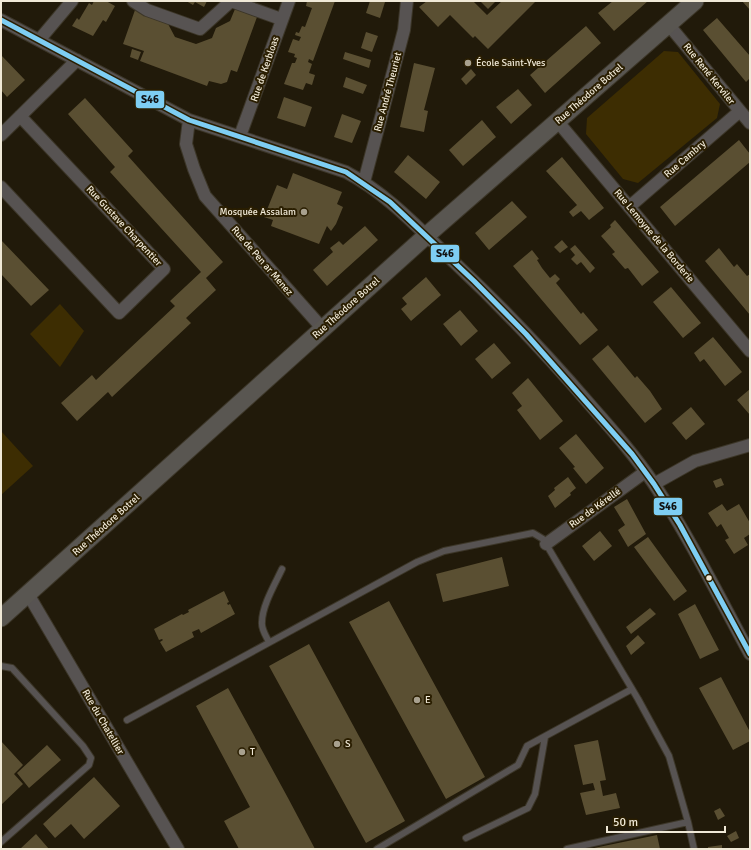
<svg xmlns="http://www.w3.org/2000/svg" width="751" height="850" font-family="Signika,sans-serif">
  <style>
    .green { fill: #3d2d02 }
    .building { fill: #5a4f32 }
    .lines { fill: none; stroke-linecap: round; stroke-linejoin: round }
    .lane-casing { stroke: #3c3628; stroke-width: 8 }
    .street-casing { stroke: #3c3628; stroke-width: 14 }
    .secondary-casing { stroke: #3c3628; stroke-width: 19 }
    .lane { stroke: #575352; stroke-width: 6 }
    .street { stroke: #575352; stroke-width: 12 }
    .secondary { stroke: #595651; stroke-width: 17 }
    .bus-1-casing { stroke: #2a1e01; stroke-width: 8 }
    .bus-1 { stroke: #7ecef3; stroke-width: 5 }
    .poi-dot { fill: #a8a18f; stroke: #2a1e01; stroke-width: 1.5 }
    .bus-dot { fill: #f0e9d7; stroke: #2a1e01; stroke-width: 1.5 }
    .labels { text-anchor: middle; dominant-baseline: central; stroke-width: 4; stroke-linejoin: round; paint-order: stroke }
    .poi-label { font-size: 10px; fill: #f0e9d7; stroke: #2a1e01; text-anchor: start }
    .street-label { font-size: 10px; fill: #f0e9d7; stroke: #2a1e01 }
    .line-badge { stroke: #2a1e01; stroke-width: 1.5 }
    .pale-badge-label { font-size: 11px; text-anchor: middle; font-weight: bold; fill: #111 }
  </style>
  <rect width="100%" height="100%" fill="#211a0a"/>
  <path class="green" d="M 664,51 L 678,52 L 720,104 L 717,118 L 638,183 L 623,179 L 586,134 L 587,118 Z
    M 60,304 L 84,331 L 60,367 L 30,334 Z
    M 1,431 L 33,466 L 1,495 Z"/>
  <path class="building" d="M 94,1 L 106,1 L 115,6 L 106,22 L 103,20 L 93,36 L 72,26 L 77,18 L 79,20 L 89,3 L 92,5 Z
    M 186,1 L 207,1 L 204,7 L 195,2 L 193,5 Z
    M 307,1 L 335,1 L 313,61 L 309,59 L 308,62 L 312,64 L 309,73 L 315,75 L 312,85 L 306,83 L 303,90 L 284,84 L 292,63 L 295,63 L 297,58 L 294,57 L 295,54 L 288,52 L 293,39 L 299,41 L 301,37 L 295,35 L 296,32 L 299,33 L 302,26 L 305,27 L 312,8 L 306,6 Z
    M 370,1 L 385,2 L 380,18 L 366,13 Z
    M 427,1 L 473,1 L 487,15 L 502,1 L 536,1 L 488,49 L 475,36 L 473,38 L 450,15 L 438,27 L 419,7 Z
    M 480,1 L 496,1 L 488,9 Z
    M 613,1 L 648,1 L 614,31 L 598,13 Z
    M 742,1 L 750,1 L 750,10 Z
    M 235,9 L 257,17 L 237,72 L 231,70 L 227,82 L 221,84 L 209,81 L 207,86 L 140,61 L 144,51 L 123,44 L 135,10 L 167,22 L 175,37 L 196,44 L 212,38 L 216,28 L 230,21 Z
    M 717,18 L 750,56 L 750,78 L 746,82 L 703,30 Z
    M 586,26 L 601,43 L 545,93 L 530,75 Z
    M 366,32 L 378,36 L 372,52 L 361,48 Z
    M 132,49 L 141,52 L 138,60 L 130,57 Z
    M 345,52 L 371,60 L 369,68 L 343,59 Z
    M 1,55 L 25,80 L 7,97 L 1,90 Z
    M 414,63 L 435,68 L 424,110 L 428,111 L 424,132 L 400,127 Z
    M 471,69 L 476,75 L 466,85 L 461,79 Z
    M 346,77 L 367,85 L 363,94 L 343,87 Z
    M 518,89 L 532,105 L 511,124 L 496,107 Z
    M 284,97 L 312,107 L 305,127 L 277,118 Z
    M 85,98 L 133,151 L 128,156 L 223,262 L 206,278 L 216,290 L 186,318 L 191,323 L 112,397 L 108,392 L 77,421 L 61,403 L 92,375 L 96,380 L 175,306 L 170,301 L 201,272 L 110,172 L 115,167 L 68,114 Z
    M 342,114 L 361,121 L 352,143 L 334,137 Z
    M 482,120 L 496,137 L 463,166 L 449,150 Z
    M 739,140 L 750,154 L 750,162 L 675,226 L 660,207 Z
    M 408,155 L 440,182 L 426,199 L 394,172 Z
    M 562,157 L 604,208 L 589,220 L 581,211 L 573,217 L 569,212 L 577,205 L 546,171 Z
    M 293,173 L 342,192 L 337,204 L 343,207 L 336,224 L 331,231 L 327,226 L 319,244 L 271,226 L 273,220 L 264,217 L 277,185 L 287,189 Z
    M 512,201 L 527,217 L 489,250 L 475,233 Z
    M 615,220 L 659,272 L 642,286 L 628,268 L 625,269 L 612,254 L 615,252 L 601,236 L 611,227 L 610,225 Z
    M 365,226 L 378,240 L 327,286 L 313,270 L 333,252 L 330,248 L 339,241 L 343,245 Z
    M 1,240 L 49,290 L 31,306 L 1,274 Z
    M 562,240 L 568,247 L 560,253 L 554,247 Z
    M 575,245 L 595,268 L 590,273 L 581,262 L 577,265 L 571,259 L 575,255 L 570,249 Z
    M 719,248 L 734,267 L 737,264 L 747,276 L 750,274 L 750,315 L 705,261 Z
    M 532,250 L 539,259 L 537,260 L 542,268 L 550,278 L 555,274 L 560,279 L 556,283 L 581,314 L 583,312 L 598,330 L 580,345 L 513,266 Z
    M 426,277 L 441,295 L 411,321 L 401,309 L 407,304 L 402,298 Z
    M 671,287 L 701,323 L 683,338 L 653,302 Z
    M 460,310 L 478,331 L 461,346 L 443,324 Z
    M 713,337 L 742,372 L 725,386 L 704,359 L 700,362 L 694,353 Z
    M 494,343 L 511,363 L 492,379 L 475,359 Z
    M 608,345 L 635,378 L 637,376 L 650,391 L 662,409 L 645,423 L 592,359 Z
    M 528,378 L 563,421 L 540,440 L 517,410 L 522,406 L 512,393 Z
    M 750,389 L 750,415 L 737,400 Z
    M 691,407 L 705,424 L 686,440 L 672,423 Z
    M 576,434 L 604,468 L 586,484 L 573,468 L 575,467 L 559,448 Z
    M 568,477 L 576,488 L 570,493 L 571,495 L 555,508 L 548,496 L 555,490 L 554,488 Z
    M 721,478 L 724,485 L 716,488 L 713,481 Z
    M 627,499 L 646,534 L 628,547 L 618,530 L 625,525 L 614,507 Z
    M 722,504 L 727,511 L 739,504 L 750,523 L 750,534 L 744,538 L 748,545 L 734,554 L 725,540 L 729,538 L 721,524 L 717,527 L 708,513 Z
    M 600,531 L 612,546 L 594,561 L 582,546 Z
    M 648,537 L 687,591 L 674,601 L 634,547 Z
    M 502,557 L 509,586 L 443,602 L 436,574 Z
    M 224,591 L 229,602 L 227,603 L 228,605 L 230,604 L 235,614 L 201,633 L 199,629 L 192,632 L 194,637 L 166,652 L 160,642 L 163,640 L 162,639 L 159,640 L 154,629 L 182,614 L 183,615 L 189,612 L 188,610 Z
    M 389,601 L 485,777 L 446,799 L 349,622 Z
    M 695,604 L 719,650 L 700,659 L 678,614 Z
    M 650,608 L 656,614 L 631,634 L 626,627 Z
    M 638,635 L 645,643 L 631,655 L 626,646 Z
    M 309,644 L 405,821 L 366,843 L 269,666 Z
    M 721,677 L 750,732 L 750,741 L 733,750 L 699,688 Z
    M 228,688 L 288,798 L 315,849 L 239,849 L 224,821 L 250,807 L 196,706 Z
    M 598,740 L 606,780 L 600,781 L 603,796 L 616,793 L 620,808 L 586,815 L 580,793 L 595,790 L 593,783 L 583,785 L 574,745 Z
    M 1,741 L 23,765 L 14,774 L 23,784 L 1,805 Z
    M 47,745 L 61,760 L 29,788 L 17,773 Z
    M 94,777 L 120,806 L 84,839 L 71,824 L 55,838 L 43,824 Z
    M 720,808 L 725,816 L 718,820 L 714,811 Z
    M 736,831 L 739,838 L 731,842 L 727,836 Z
    M 36,834 L 49,849 L 20,849 Z
    M 657,835 L 660,849 L 594,849 L 594,848 Z
    M 722,845 L 722,849 L 708,849 L 708,847 Z"/>
  <g class="lines">
    <g class="lane-casing">
      <path id="lane" d="M 269,642 C 266,636 261,629 262,622 C 262,606 275,584 282,569
        M 1,666 L 12,668 L 83,746 L 91,758 L 89,765 L 1,842
        M 127,720 L 417,562 L 444,551 L 533,533 L 543,539 L 546,544 L 638,699 L 669,756 L 688,822 L 694,849
        M 466,838 L 528,808 L 535,794 L 545,737
        M 377,849 L 518,765 L 527,746 L 632,689
        M 567,849 L 688,822"/>
    </g>
    <g class="street-casing">
      <path id="street" d="M 133,1 L 147,10 L 200,29 L 231,1 L 281,19
        M 1,20 L 189,120 L 346,172 C 388,194 421,231 456,264 C 504,309 549,357 592,407 C 614,432 636,457 654,484 C 690,538 719,597 750,654
        M 668,24 L 750,123
        M 40,39 L 72,1
        M 189,120 L 186,144 L 194,169 L 205,196 L 323,329
        M 558,122 L 750,351
        M 1,135 L 77,60
        M 240,136 L 289,1
        M 364,182 L 404,30 L 407,1
        M 1,187 L 119,313 L 164,269 L 20,116
        M 629,207 L 740,111
        M 654,484 L 695,461 L 750,445
        M 546,544 L 645,472
        M 28,594 L 178,849"/>
    </g>
    <g class="secondary-casing">
      <path id="secondary" d="M 1,618 L 427,235 L 695,1"/>
    </g>
    <use href="#lane" class="lane"/>
    <use href="#street" class="street"/>
    <use href="#secondary" class="secondary"/>
    <g class="bus-1-casing">
      <path id="bus-1" d="M 1,20 L 189,120 L 346,172 L 390,202 L 474,281 L 526,334 L 632,454 L 654,484 L 680,525 L 750,654"/>
    </g>
    <use href="#bus-1" class="bus-1"/>
  </g>
  <g class="poi-dot">
    <circle cx="468" cy="63" r="4"/>
    <circle cx="304" cy="212" r="4"/>
    <circle cx="417" cy="700" r="4"/>
    <circle cx="337" cy="744" r="4"/>
    <circle cx="242" cy="752" r="4"/>
  </g>
  <circle class="bus-dot" cx="709" cy="578" r="3.5"/>
  <g class="labels">
    <g class="poi-label">
      <text x="476" y="63">École Saint-Yves</text>
      <text x="296" y="212" text-anchor="end">Mosquée Assalam</text>
      <text x="425" y="700">E</text>
      <text x="345" y="744">S</text>
      <text x="250" y="752">T</text>
    </g>
    <g class="street-label">
      <text transform="translate(265 69) rotate(-71)">Rue de Kerbloas</text>
      <text transform="translate(709 74) rotate(51)">Rue René Kerviler</text>
      <text transform="translate(388 92) rotate(-75)">Rue André Theuriet</text>
      <text transform="translate(589 94) rotate(-41)">Rue Théodore Botrel</text>
      <text transform="translate(685 159) rotate(-41)">Rue Cambry</text>
      <text transform="translate(124 226) rotate(47)">Rue Gustave Charpentier</text>
      <text transform="translate(654 236) rotate(50)">Rue Lemoyne de la Borderie</text>
      <text transform="translate(262 261) rotate(49)">Rue de Pen ar Menez</text>
      <text transform="translate(346 308) rotate(-42)">Rue Théodore Botrel</text>
      <text transform="translate(595 508) rotate(-36)">Rue de Kérellé</text>
      <text transform="translate(106 525) rotate(-42)">Rue Théodore Botrel</text>
      <text transform="translate(103 722) rotate(60)">Rue du Chatellier</text>
    </g>
  </g>
  <g class="line-badge">
    <rect x="135" y="90" width="30" height="19" rx="4" fill="#7ecef3"/>
    <rect x="430" y="244" width="30" height="19" rx="4" fill="#7ecef3"/>
    <rect x="653" y="497" width="30" height="19" rx="4" fill="#7ecef3"/>
  </g>
  <g class="pale-badge-label">
    <text x="150" y="103">S46</text>
    <text x="445" y="257">S46</text>
    <text x="668" y="510">S46</text>
  </g>
  <rect width="751" height="850" fill="none" stroke="#f0e9d7" stroke-width="4"/>
  <path d="M607 826v6h118v-6" fill="none" stroke="#f0e9d7" stroke-width="2"/>
  <text x="613" y="826" font-size="12" fill="#f0e9d7" stroke="#2a1e01" stroke-width="3" paint-order="stroke">50 m</text>
</svg>
